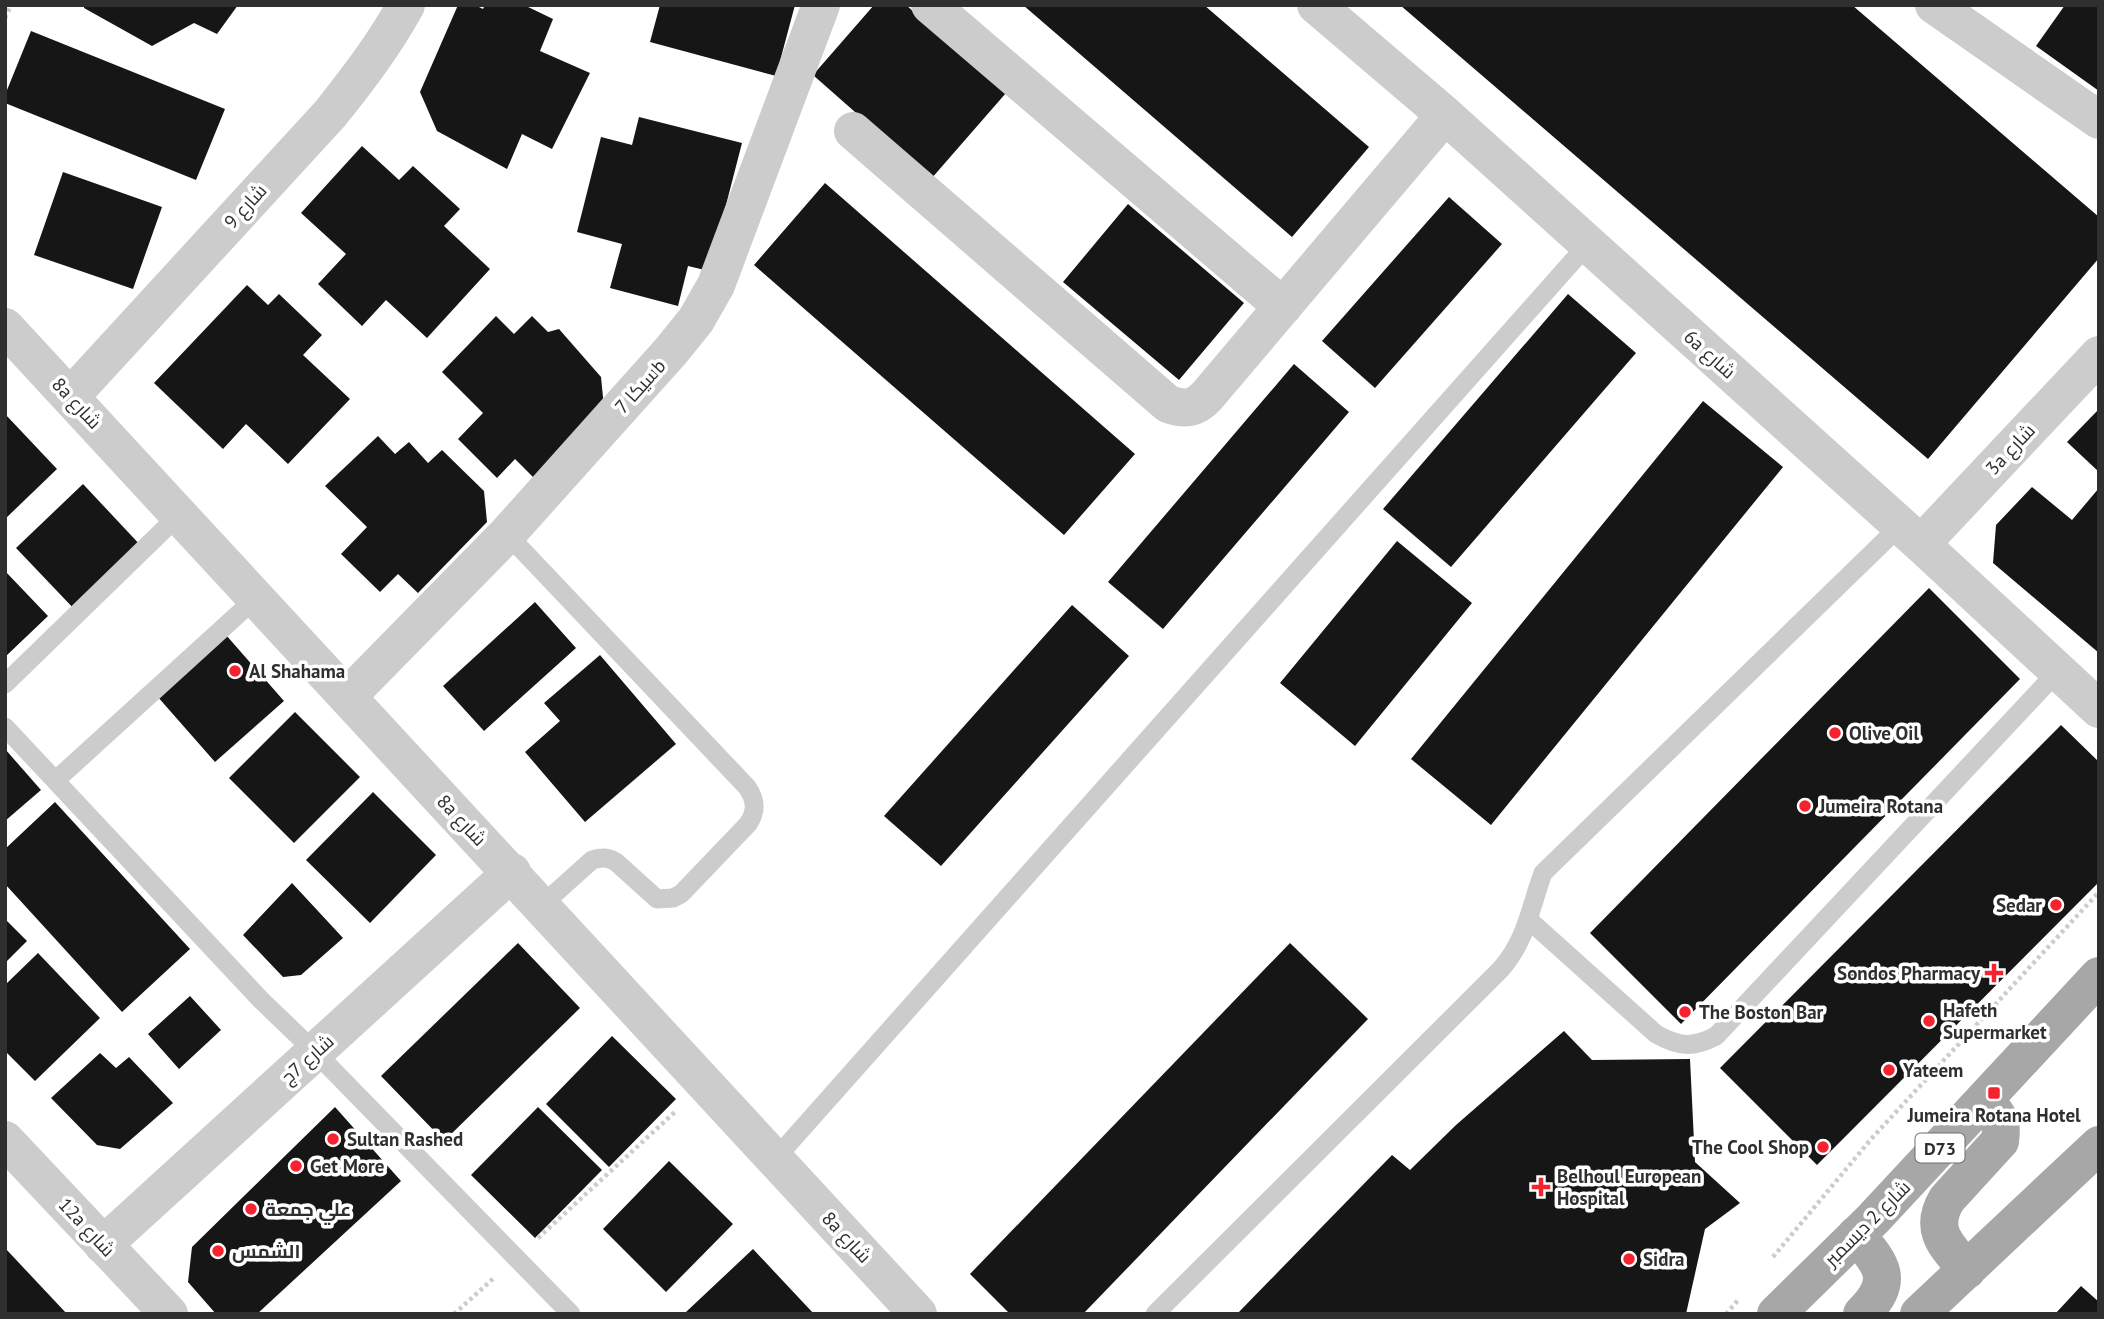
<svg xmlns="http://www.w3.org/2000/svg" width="2104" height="1319" font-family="'PT Sans',Cairo,sans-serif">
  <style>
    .building { fill: #161616 }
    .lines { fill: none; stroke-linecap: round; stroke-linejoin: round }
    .path { stroke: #ccc; stroke-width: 4.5; stroke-dasharray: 3.5 3.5; stroke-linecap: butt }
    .service { stroke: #ccc; stroke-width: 19 }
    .minor { stroke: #ccc; stroke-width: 38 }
    .primary { stroke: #a7a7a7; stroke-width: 38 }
    .poi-dot { fill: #f52230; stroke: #fff; stroke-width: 2.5 }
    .labels { text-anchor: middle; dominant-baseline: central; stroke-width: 7; stroke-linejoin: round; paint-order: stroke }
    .shield { fill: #fff; stroke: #6d6d6d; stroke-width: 2 }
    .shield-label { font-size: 18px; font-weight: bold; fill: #2f2f2f }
    .street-label { font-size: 19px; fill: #2f2f2f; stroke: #fff }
    .poi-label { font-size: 19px; font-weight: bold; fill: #2f2f2f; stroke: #fff; text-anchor: start }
  </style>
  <rect width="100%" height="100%" fill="#fff"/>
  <path class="building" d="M 84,5 L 238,5 L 217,34 L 194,23 L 152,46 L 84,8 Z
    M 458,5 L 475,5 L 483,9 L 485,5 L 524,5 L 553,19 L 540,51 L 590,73 L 552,149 L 522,134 L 507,169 L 437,131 L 420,92 Z
    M 660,5 L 795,5 L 776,76 L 650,42 Z
    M 874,5 L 906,5 L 1006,93 L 931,179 L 813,75 Z
    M 1023,5 L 1204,5 L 1369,147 L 1292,237 Z
    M 1400,5 L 1852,5 L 2099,217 L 2099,258 L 1928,459 Z
    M 2065,5 L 2099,5 L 2099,91 L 2036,46 Z
    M 31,31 L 225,109 L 196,180 L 5,103 L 5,95 Z
    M 639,117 L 742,143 L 709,271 L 688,266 L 678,306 L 610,288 L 622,244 L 577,232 L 601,137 L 632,145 Z
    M 362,146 L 399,180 L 413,166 L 460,209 L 444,226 L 490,269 L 427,338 L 386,300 L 362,326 L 318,284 L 346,254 L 301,213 Z
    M 63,172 L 162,207 L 133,289 L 34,255 Z
    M 825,183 L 1135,454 L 1064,535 L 754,265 Z
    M 1449,197 L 1502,244 L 1375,388 L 1322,341 Z
    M 1128,204 L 1244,303 L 1179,380 L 1063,282 Z
    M 247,285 L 268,305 L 279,294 L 322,335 L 303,355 L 350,399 L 288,464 L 246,424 L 223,449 L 154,383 Z
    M 1568,294 L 1636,353 L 1451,567 L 1383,509 Z
    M 496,316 L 514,334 L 532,316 L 548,332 L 559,329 L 601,377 L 604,407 L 535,479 L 515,459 L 497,478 L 458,439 L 483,413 L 442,372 Z
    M 1294,364 L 1349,412 L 1163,629 L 1108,582 Z
    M 1703,401 L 1783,467 L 1491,825 L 1411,759 Z
    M 2099,409 L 2099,472 L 2067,442 Z
    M 5,414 L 57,469 L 5,519 Z
    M 378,436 L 395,454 L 409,442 L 428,463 L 442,450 L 484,491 L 487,522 L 418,593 L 398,574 L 380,592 L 341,554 L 367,527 L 325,486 Z
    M 83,484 L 143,548 L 77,612 L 16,548 Z
    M 2032,487 L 2072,520 L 2099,488 L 2099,653 L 1993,563 L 1996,525 Z
    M 1397,541 L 1472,603 L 1355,746 L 1280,683 Z
    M 5,571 L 48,616 L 5,657 Z
    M 1929,588 L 2020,679 L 1681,1024 L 1590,933 Z
    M 535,602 L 576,648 L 484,731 L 443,686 Z
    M 1072,605 L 1129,656 L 941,866 L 884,816 Z
    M 226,635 L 284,701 L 215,762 L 157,696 Z
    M 600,655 L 676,744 L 585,822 L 525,752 L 560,721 L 544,703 Z
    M 295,712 L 360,777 L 294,843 L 229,778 Z
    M 2061,725 L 2099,762 L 2099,882 L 1817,1165 L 1720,1068 Z
    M 5,749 L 41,790 L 5,821 Z
    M 373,792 L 436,855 L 370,923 L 306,860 Z
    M 55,802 L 190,949 L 122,1012 L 5,884 L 5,849 Z
    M 292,883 L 343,938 L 301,975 L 283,977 L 243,935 Z
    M 5,919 L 27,941 L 5,963 Z
    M 518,943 L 580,1008 L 444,1141 L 381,1076 Z
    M 1290,943 L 1368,1019 L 1083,1314 L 1010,1314 L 970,1274 Z
    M 38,953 L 100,1018 L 35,1081 L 5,1051 L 5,985 Z
    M 190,996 L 221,1030 L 179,1069 L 148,1034 Z
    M 1564,1031 L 1592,1060 L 1690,1059 L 1695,1162 L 1740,1203 L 1705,1229 L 1686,1314 L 1237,1314 L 1392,1155 L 1410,1170 L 1456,1125 Z
    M 612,1036 L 676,1099 L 609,1167 L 546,1104 Z
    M 100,1053 L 116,1068 L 129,1057 L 173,1103 L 120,1149 L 97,1145 L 51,1098 Z
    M 335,1107 L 401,1181 L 257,1314 L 216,1314 L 188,1282 L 192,1247 Z
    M 538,1107 L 602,1170 L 535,1238 L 471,1175 Z
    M 669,1161 L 733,1224 L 666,1292 L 603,1229 Z
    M 5,1248 L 67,1314 L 5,1314 Z
    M 753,1249 L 814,1314 L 688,1314 L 686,1312 Z
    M 2081,1286 L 2099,1302 L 2099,1314 L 2055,1314 Z"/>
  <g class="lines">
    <path class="path" d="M 5,18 L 11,5
      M 538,1238 L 676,1111
      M 1773,1257 L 1872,1138 L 2099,892
      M 454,1314 L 495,1277
      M 1726,1314 L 1739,1299"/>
    <path class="service" d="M 507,534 L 747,787 C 756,800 757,811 748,824 L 681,894 L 673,898 L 657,899 L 616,862 C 607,857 602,857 592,860 L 542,905
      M 5,684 L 180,514
      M 5,727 L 261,1000 L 315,1052 L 571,1314
      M 56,780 L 256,598
      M 1529,920 L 1656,1034 C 1679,1047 1693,1048 1716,1036 L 2058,671
      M 775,1159 L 1588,244
      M 1155,1314 L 1501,969 C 1527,939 1530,908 1543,873 L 1900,526"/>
    <path class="minor" d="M 930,5 L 1283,307
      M 1316,5 L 1445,115 L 1921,544 L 2099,709
      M 1934,5 L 2099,120
      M 853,131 L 1168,404 C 1185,410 1195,409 1207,396 L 1445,115
      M 5,327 L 918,1314
      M 71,396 L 330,114 C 358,79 384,45 406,5
      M 1921,544 L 2099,355
      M 348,696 L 507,534 L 671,351 L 696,320 L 716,285 L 821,5
      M 5,1140 L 169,1314
      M 103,1245 L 512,872"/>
    <path class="primary" d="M 1856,1235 C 1883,1265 1895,1281 1862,1314
      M 1967,1270 C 1947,1246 1928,1230 1947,1199 L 2000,1141 C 2003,1120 1998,1115 1985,1100
      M 1776,1314 L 1873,1219 L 2099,976
      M 1919,1314 L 2099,1145"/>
  </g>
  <g class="poi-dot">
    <circle cx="235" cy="671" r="7"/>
    <circle cx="1835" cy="733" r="7"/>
    <circle cx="1805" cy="806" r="7"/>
    <circle cx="2056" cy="905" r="7"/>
    <path d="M1990.5 962.5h7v7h7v7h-7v7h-7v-7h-7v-7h7z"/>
    <circle cx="1685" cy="1012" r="7"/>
    <circle cx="1929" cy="1021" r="7"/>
    <circle cx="1889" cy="1070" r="7"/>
    <rect x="1987" y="1086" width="14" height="14" rx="3.5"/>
    <circle cx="333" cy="1139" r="7"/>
    <circle cx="1823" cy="1147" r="7"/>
    <circle cx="296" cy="1166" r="7"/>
    <path d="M1537.5 1176.5h7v7h7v7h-7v7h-7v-7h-7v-7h7z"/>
    <circle cx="251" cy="1209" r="7"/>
    <circle cx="218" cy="1251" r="7"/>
    <circle cx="1629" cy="1259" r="7"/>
  </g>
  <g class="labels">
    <rect class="shield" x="1915.5" y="1133.5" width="49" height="29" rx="5"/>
    <g class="shield-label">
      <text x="1940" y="1148">D73</text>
    </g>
    <g class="street-label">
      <text transform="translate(245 206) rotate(-48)">شارع 9</text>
      <text transform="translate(1710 354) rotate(42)">6a شارع</text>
      <text transform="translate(640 386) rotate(-48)">سيكا 7b</text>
      <text transform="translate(77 403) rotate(47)">8a شارع</text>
      <text transform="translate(2010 449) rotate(-47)">3a شارع</text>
      <text transform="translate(462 820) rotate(47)">8a شارع</text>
      <text transform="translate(307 1059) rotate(-42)">شارع 7ج</text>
      <text transform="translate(1867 1223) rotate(-45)">شارع 2 ديسمبر</text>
      <text transform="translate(87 1227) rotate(47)">12a شارع</text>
      <text transform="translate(847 1237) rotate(47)">8a شارع</text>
    </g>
    <g class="poi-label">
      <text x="249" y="671">Al Shahama</text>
      <text x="1849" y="733">Olive Oil</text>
      <text x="1819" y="806">Jumeira Rotana</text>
      <text x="2042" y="905" text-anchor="end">Sedar</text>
      <text x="1980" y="973" text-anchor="end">Sondos Pharmacy</text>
      <text x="1943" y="1010">Hafeth<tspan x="1943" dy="22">Supermarket</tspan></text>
      <text x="1699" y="1012">The Boston Bar</text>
      <text x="1903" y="1070">Yateem</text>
      <text x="1994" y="1115" text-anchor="middle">Jumeira Rotana Hotel</text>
      <text x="347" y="1139">Sultan Rashed</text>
      <text x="1809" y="1147" text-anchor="end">The Cool Shop</text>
      <text x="310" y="1166">Get More</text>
      <text x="1557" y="1176">Belhoul European<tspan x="1557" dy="22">Hospital</tspan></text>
      <text x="265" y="1209">علي جمعة</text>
      <text x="232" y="1251">الشمس</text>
      <text x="1643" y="1259">Sidra</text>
    </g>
  </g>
  <rect width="2104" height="1319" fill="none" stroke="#2f2f2f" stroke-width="14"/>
</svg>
